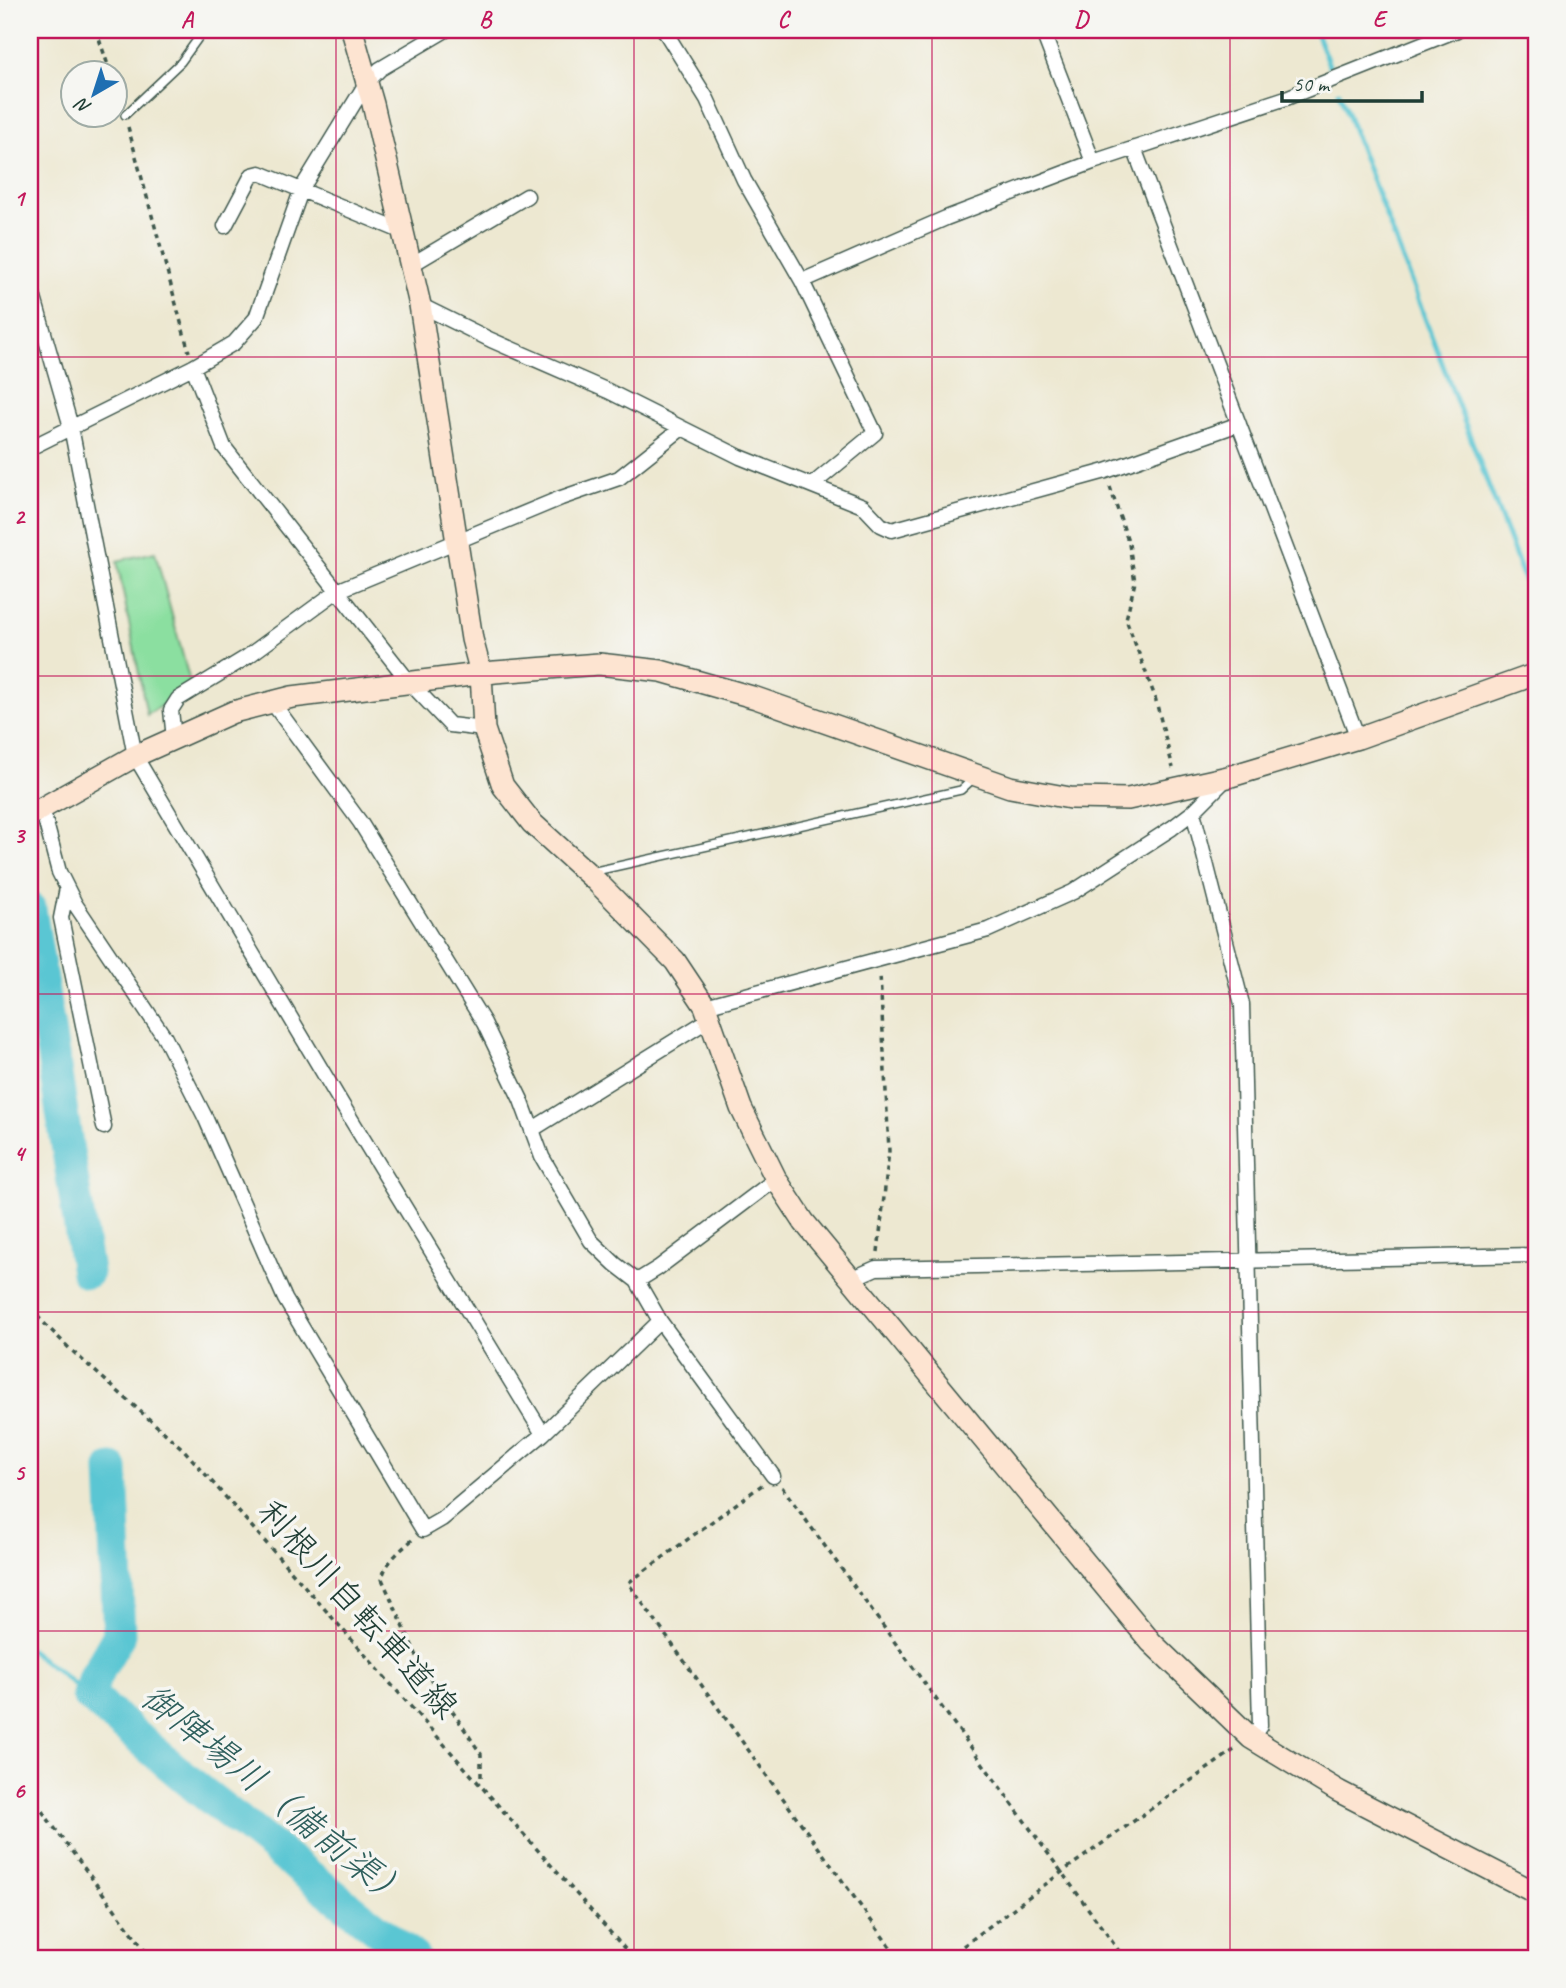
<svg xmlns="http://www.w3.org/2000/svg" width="1566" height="1988" font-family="Caveat,'Klee One',sans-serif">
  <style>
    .green { fill: #8bdfa0; stroke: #558e6a; stroke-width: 2 }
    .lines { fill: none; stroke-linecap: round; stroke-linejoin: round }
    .stream { stroke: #5ac6d3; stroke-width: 5 }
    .river { stroke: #5ac6d3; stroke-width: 33 }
    .lane-casing { stroke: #3e574c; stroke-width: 10 }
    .street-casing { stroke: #3e574c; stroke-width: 17 }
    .secondary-casing { stroke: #3e574c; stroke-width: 24 }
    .path { stroke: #3e574c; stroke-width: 3.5; stroke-dasharray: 5 5; stroke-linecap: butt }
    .lane { stroke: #fff; stroke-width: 7 }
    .street { stroke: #fff; stroke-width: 14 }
    .secondary { stroke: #fde4d1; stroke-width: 21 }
    .grid { fill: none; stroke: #c2185b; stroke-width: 2; stroke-opacity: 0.55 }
    .labels { text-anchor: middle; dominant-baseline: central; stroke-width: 7; stroke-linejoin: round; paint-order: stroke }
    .street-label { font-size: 35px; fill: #1f3d34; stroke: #f6f6f2 }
    .water-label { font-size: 37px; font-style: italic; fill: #2e5f5c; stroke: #f6f6f2 }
    .neatline { fill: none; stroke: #c2185b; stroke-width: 2.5 }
    .grid-label { font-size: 23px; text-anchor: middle; font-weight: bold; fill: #c2185b }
  </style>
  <rect width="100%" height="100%" fill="#f6f6f2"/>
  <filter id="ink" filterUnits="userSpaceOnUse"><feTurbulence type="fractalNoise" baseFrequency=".0143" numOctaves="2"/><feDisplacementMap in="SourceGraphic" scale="14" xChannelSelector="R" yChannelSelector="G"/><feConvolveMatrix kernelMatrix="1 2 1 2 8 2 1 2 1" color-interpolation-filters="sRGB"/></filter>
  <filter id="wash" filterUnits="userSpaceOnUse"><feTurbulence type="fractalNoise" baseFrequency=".00686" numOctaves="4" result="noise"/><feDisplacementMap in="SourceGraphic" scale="28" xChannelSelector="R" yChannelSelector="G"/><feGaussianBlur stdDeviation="1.57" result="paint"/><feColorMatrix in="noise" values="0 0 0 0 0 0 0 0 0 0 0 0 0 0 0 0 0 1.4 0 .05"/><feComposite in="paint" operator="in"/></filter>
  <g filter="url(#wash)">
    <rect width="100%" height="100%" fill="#ede8d1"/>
    <path class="green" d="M 155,552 L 191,686 L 147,715 L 117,561 Z"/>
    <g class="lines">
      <path class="stream" d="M 1315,30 L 1329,65
        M 1339,92 L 1536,610
        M 30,1650 L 88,1695"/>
      <path class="river" d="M 30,909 L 87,1272
        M 112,1469 L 119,1635 L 96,1675 L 88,1695 L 197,1788 L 414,1958"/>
    </g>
  </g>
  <g filter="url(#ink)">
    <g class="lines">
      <g class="lane-casing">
        <path id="lane" d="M 125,115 L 181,62 L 204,30
          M 591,872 L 961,790 L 975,777"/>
      </g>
      <g class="street-casing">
        <path id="street" d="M 664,30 L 707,99 L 744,180 L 802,281 L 875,433 L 812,485
          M 1042,30 L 1093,162
          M 1134,148 L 1358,738
          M 225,226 L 252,175 L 260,173 L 403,232
          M 411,265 L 527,196
          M 802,281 L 946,218 L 1093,162 L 1286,98 L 1457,30
          M 30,284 L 71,427 L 135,756 L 343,1106 L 543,1434
          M 420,305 L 491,340 L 608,391 L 740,457 L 863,506 L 881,525 L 892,530 L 1106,471 L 1239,424
          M 193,367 L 224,447 L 410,683 L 450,725 L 484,729
          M 30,448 L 193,367 L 234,343 L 256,318 L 302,188 L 367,82 L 380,69 L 446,30
          M 272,702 L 360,822 L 484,1023 L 521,1100 L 542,1157 L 591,1241 L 615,1264 L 637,1281
          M 174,739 L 171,710 L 178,699 L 247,657 L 337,591 L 561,498 L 619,478 L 682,428
          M 42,808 L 59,872 L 75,904 L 165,1038 L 205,1117 L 285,1299 L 423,1530 L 442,1519 L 543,1434 L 660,1321
          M 1193,812 L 1242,1004 L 1260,1726 L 1251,1738
          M 67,888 L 61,918 L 104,1127
          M 705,1006 L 988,930 L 1073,892 L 1172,828 L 1193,812 L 1227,778
          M 533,1129 L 710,1019
          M 851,1279 L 876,1268 L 1536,1255
          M 773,1476 L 660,1321 L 637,1281 L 658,1268 L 776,1179"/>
      </g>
      <g class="secondary-casing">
        <path id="secondary" d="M 352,30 L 373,104 L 420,305 L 472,639 L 481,673 L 484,729 L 503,786 L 532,823 L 596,881 L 675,961 L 705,1006 L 741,1108 L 776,1179 L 804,1222 L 1151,1642 L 1251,1738 L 1338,1791 L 1536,1893
          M 30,815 L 135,756 L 233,712 L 292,697 L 495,672 L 599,664 L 661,671 L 756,698 L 1010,787 L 1070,798 L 1128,799 L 1228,777 L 1358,738 L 1536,674"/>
      </g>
      <path class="path" d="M 96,30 L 111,74
        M 116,88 L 120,103
        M 128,127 L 189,352
        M 1110,487 L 1129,544 L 1135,582 L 1126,619 L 1155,697 L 1173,768
        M 1536,841 C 1529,944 1532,1046 1536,1149
        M 878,1252 L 889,1151 L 880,974
        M 30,1309 L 70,1349 L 184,1450 L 633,1958
        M 762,1485 L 628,1583 L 898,1958
        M 782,1487 L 1124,1958
        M 412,1540 C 400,1551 385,1562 382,1579 L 420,1663 L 481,1754 L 481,1782
        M 30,1795 L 151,1958
        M 947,1958 L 1062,1872 L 1234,1750"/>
      <use href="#lane" class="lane"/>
      <use href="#street" class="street"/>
      <use href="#secondary" class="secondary"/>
    </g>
  </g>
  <path class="grid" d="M 336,30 L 336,1958M 634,30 L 634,1958M 932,30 L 932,1958M 1230,30 L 1230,1958M 30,357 L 1536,357M 30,676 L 1536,676M 30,994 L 1536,994M 30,1312 L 1536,1312M 30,1631 L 1536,1631"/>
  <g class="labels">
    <g class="street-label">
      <text transform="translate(358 1609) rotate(48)">利根川自転車道線</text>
    </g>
    <g class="water-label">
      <text transform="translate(276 1796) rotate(39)">御陣場川（備前渠）</text>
    </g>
  </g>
  <rect width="1566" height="1988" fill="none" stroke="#f6f6f2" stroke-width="77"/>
  <g transform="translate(94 94) rotate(219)"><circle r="33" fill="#f6f6f2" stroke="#a0aca6" stroke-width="2"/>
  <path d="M0-5L12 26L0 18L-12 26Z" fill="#1f6fb2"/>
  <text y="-10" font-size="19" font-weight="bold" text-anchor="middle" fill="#1f3d34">N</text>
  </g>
  <path d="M1282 91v10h140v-10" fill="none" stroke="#1f3d34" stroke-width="3.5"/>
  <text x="1293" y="91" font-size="21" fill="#1f3d34" stroke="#f6f6f2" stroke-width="5" paint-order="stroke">50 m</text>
  <rect x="38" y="38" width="1490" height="1912" class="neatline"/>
  <g class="grid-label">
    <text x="187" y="27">A</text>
    <text x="485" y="27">B</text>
    <text x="783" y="27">C</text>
    <text x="1081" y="27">D</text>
    <text x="1379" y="27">E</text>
    <text x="19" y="206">1</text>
    <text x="19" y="524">2</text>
    <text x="19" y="843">3</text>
    <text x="19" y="1161">4</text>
    <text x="19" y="1480">5</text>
    <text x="19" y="1798">6</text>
  </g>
</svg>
